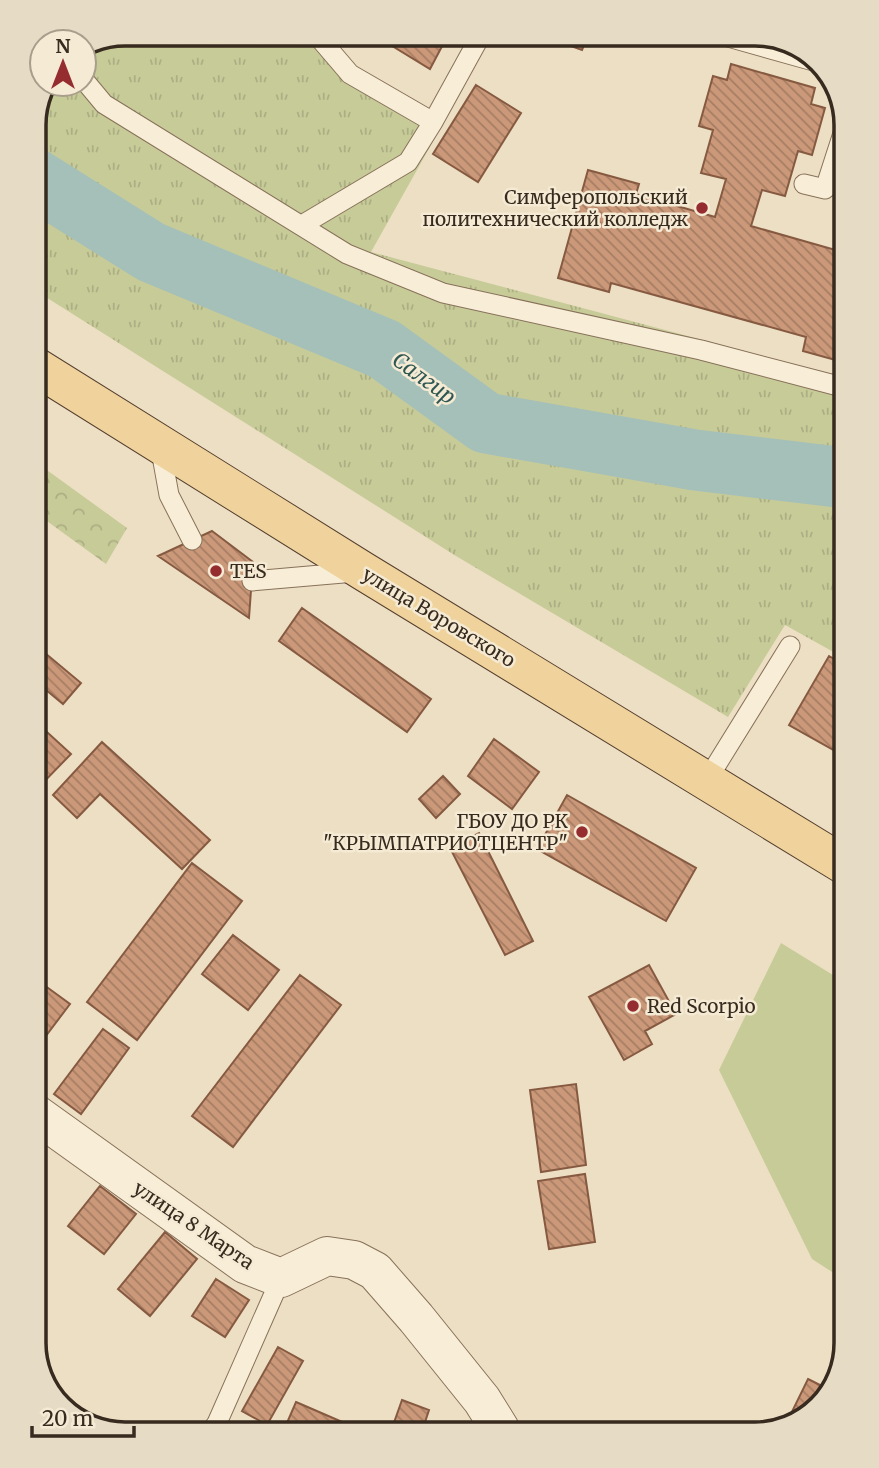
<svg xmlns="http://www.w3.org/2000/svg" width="879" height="1468" font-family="Merriweather,serif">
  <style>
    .grass { fill: #c7cb98 }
    .forest { fill: url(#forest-crowns) }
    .park { fill: url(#park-tufts) }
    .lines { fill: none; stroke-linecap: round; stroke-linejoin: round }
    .river { stroke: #a5c0b8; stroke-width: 61 }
    .building { fill: url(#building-back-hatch); stroke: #865a41; stroke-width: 2 }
    .service-casing { stroke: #87715a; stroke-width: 21 }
    .minor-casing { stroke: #87715a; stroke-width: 40 }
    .primary-casing { stroke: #553f2f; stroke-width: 40 }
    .service { stroke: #f8edd7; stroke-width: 19 }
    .minor { stroke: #f8edd7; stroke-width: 38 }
    .primary { stroke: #f0d39c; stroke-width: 38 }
    .poi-dot { fill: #952c30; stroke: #f5ead3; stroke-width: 2.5 }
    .labels { text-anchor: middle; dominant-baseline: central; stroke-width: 5; stroke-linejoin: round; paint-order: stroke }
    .poi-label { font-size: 19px; fill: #372a1e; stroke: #f5ead3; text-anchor: end }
    .street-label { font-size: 19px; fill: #372a1e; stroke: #f5ead3 }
    .water-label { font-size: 21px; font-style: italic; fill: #2e5753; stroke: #f5ead3 }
    .rim { fill: none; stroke: #372a1e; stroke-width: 3.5 }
  </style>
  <defs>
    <pattern id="forest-crowns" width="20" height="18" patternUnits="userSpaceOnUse" patternTransform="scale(1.75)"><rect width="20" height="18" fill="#c7cb98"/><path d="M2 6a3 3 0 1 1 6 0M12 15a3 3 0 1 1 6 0" fill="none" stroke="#acae83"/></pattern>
    <pattern id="park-tufts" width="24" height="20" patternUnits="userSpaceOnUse" patternTransform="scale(1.75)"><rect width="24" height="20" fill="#c7cb98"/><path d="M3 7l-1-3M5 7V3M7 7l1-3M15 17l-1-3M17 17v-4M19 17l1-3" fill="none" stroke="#acae83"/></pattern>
    <pattern id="building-back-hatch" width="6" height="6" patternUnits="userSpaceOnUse" patternTransform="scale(1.75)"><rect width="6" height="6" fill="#cb997a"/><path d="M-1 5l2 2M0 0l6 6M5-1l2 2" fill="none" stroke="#a67d63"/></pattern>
  </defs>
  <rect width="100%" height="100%" fill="#eddfc4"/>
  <path class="grass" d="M 781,943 L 846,983 L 846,1281 L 812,1259 L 719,1070 Z"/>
  <path class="forest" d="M 33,460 L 127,528 L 106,564 L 33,511 Z"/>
  <path class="park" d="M 124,33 L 304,33 L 343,81 L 436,136 L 371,252 L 846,378 L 846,659 L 785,625 L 728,717 L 456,556 L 33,289 L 33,119 L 49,84 L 84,84 L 84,50 Z"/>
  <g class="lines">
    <path class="river" d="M 33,178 L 151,252 L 384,349 L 486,423 L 695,460 L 846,478"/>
  </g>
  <path class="building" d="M 371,33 L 449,33 L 430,69 Z
    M 545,33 L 589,33 L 582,50 L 543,36 Z
    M 731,64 L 815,88 L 811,104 L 825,108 L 812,155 L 798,151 L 785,196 L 762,190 L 751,226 L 846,253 L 846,363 L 803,351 L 806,337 L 611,283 L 609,292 L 558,278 L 588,170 L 639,184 L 636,194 L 715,217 L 726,179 L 701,173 L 713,130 L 699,126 L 713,76 L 727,80 Z
    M 476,85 L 521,113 L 478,182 L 433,154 Z
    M 212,531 L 253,562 L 249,618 L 158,556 Z
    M 302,608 L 431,699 L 407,732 L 279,641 Z
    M 33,643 L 81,683 L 63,704 L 33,679 Z
    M 829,656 L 846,666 L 846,757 L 789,725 Z
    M 36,722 L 71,754 L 33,793 L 33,725 Z
    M 494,739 L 539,772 L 512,809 L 468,776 Z
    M 102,742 L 210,840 L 182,869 L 100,794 L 77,818 L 53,795 Z
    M 443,776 L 460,794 L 436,818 L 419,799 Z
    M 567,795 L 696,868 L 666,921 L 537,849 Z
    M 479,833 L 533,941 L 505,955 L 450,848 Z
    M 33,847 L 45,858 L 33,870 Z
    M 192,863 L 242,901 L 137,1040 L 87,1002 Z
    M 233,935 L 279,970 L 248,1010 L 202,974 Z
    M 649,965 L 676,1014 L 645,1031 L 652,1044 L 624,1060 L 589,997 Z
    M 300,975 L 341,1005 L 233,1147 L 192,1116 Z
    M 33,977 L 70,1004 L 33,1053 Z
    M 103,1029 L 129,1048 L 81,1114 L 54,1094 Z
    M 576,1084 L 586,1165 L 541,1172 L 530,1090 Z
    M 585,1174 L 595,1242 L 549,1249 L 538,1181 Z
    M 100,1186 L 136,1214 L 104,1254 L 68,1226 Z
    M 165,1232 L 197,1259 L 150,1316 L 118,1289 Z
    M 216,1279 L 249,1300 L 225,1337 L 192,1316 Z
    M 278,1347 L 303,1361 L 267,1425 L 242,1411 Z
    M 808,1379 L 832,1391 L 831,1394 L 795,1426 L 785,1426 Z
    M 402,1400 L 429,1410 L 422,1431 L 391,1431 Z
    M 296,1402 L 363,1431 L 283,1432 Z
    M 163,1425 L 176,1434 L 157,1434 Z"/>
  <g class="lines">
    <g class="service-casing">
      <path id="service" d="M 315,33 L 350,74 L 433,122
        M 714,33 L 817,62
        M 84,80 L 104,104 L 347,254 L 443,293 L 701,350 L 846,388
        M 804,184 L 825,189 L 846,124
        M 302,225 L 408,162 L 433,122 L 482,33
        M 160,445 L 169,495 L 192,540
        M 252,581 L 355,572
        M 707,780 L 790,646
        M 210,1433 L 217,1423 L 281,1278"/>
    </g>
    <g class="minor-casing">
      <path id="minor" d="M 33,1112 L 245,1264 L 281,1278 L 327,1256 L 354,1260 L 375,1271 L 416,1318 L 482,1400 L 500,1429"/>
    </g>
    <g class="primary-casing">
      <path id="primary" d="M 33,365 L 363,571 L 846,866"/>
    </g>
    <use href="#service" class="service"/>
    <use href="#minor" class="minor"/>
    <use href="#primary" class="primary"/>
  </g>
  <g class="poi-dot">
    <circle cx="702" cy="208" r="7"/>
    <circle cx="216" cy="571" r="7"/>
    <circle cx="582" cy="832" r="7"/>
    <circle cx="633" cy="1006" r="7"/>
  </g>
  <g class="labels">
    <g class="poi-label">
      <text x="688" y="197">Симферопольский<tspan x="688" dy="22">политехнический колледж</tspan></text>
      <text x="230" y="571" text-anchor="start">TES</text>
      <text x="568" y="821">ГБОУ ДО РК<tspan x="568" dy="22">"КРЫМПАТРИОТЦЕНТР"</tspan></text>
      <text x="647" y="1006" text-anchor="start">Red Scorpio</text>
    </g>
    <g class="street-label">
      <text transform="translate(439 617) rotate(31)">улица Воровского</text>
      <text transform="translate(194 1225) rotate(34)">улица 8 Марта</text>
    </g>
    <g class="water-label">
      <text transform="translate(424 378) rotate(36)">Салгир</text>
    </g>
  </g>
  <path d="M0 0H879V1468H0ZM125 46H755A79 79 0 0 1 834 125V1343A79 79 0 0 1 755 1422H125A79 79 0 0 1 46 1343V125A79 79 0 0 1 125 46Z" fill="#e6dbc5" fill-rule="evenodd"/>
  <path class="rim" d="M125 46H755A79 79 0 0 1 834 125V1343A79 79 0 0 1 755 1422H125A79 79 0 0 1 46 1343V125A79 79 0 0 1 125 46Z"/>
  <g transform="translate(63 63)"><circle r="33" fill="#f5ead3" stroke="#a99d8b" stroke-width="2"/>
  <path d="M0-5L12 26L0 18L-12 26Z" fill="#952c30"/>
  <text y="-10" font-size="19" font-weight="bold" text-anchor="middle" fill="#372a1e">N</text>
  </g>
  <path d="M32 1426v10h102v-10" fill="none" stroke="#372a1e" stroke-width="3.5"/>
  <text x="42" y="1426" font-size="21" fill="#372a1e" stroke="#f5ead3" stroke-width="5" paint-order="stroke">20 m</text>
</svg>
